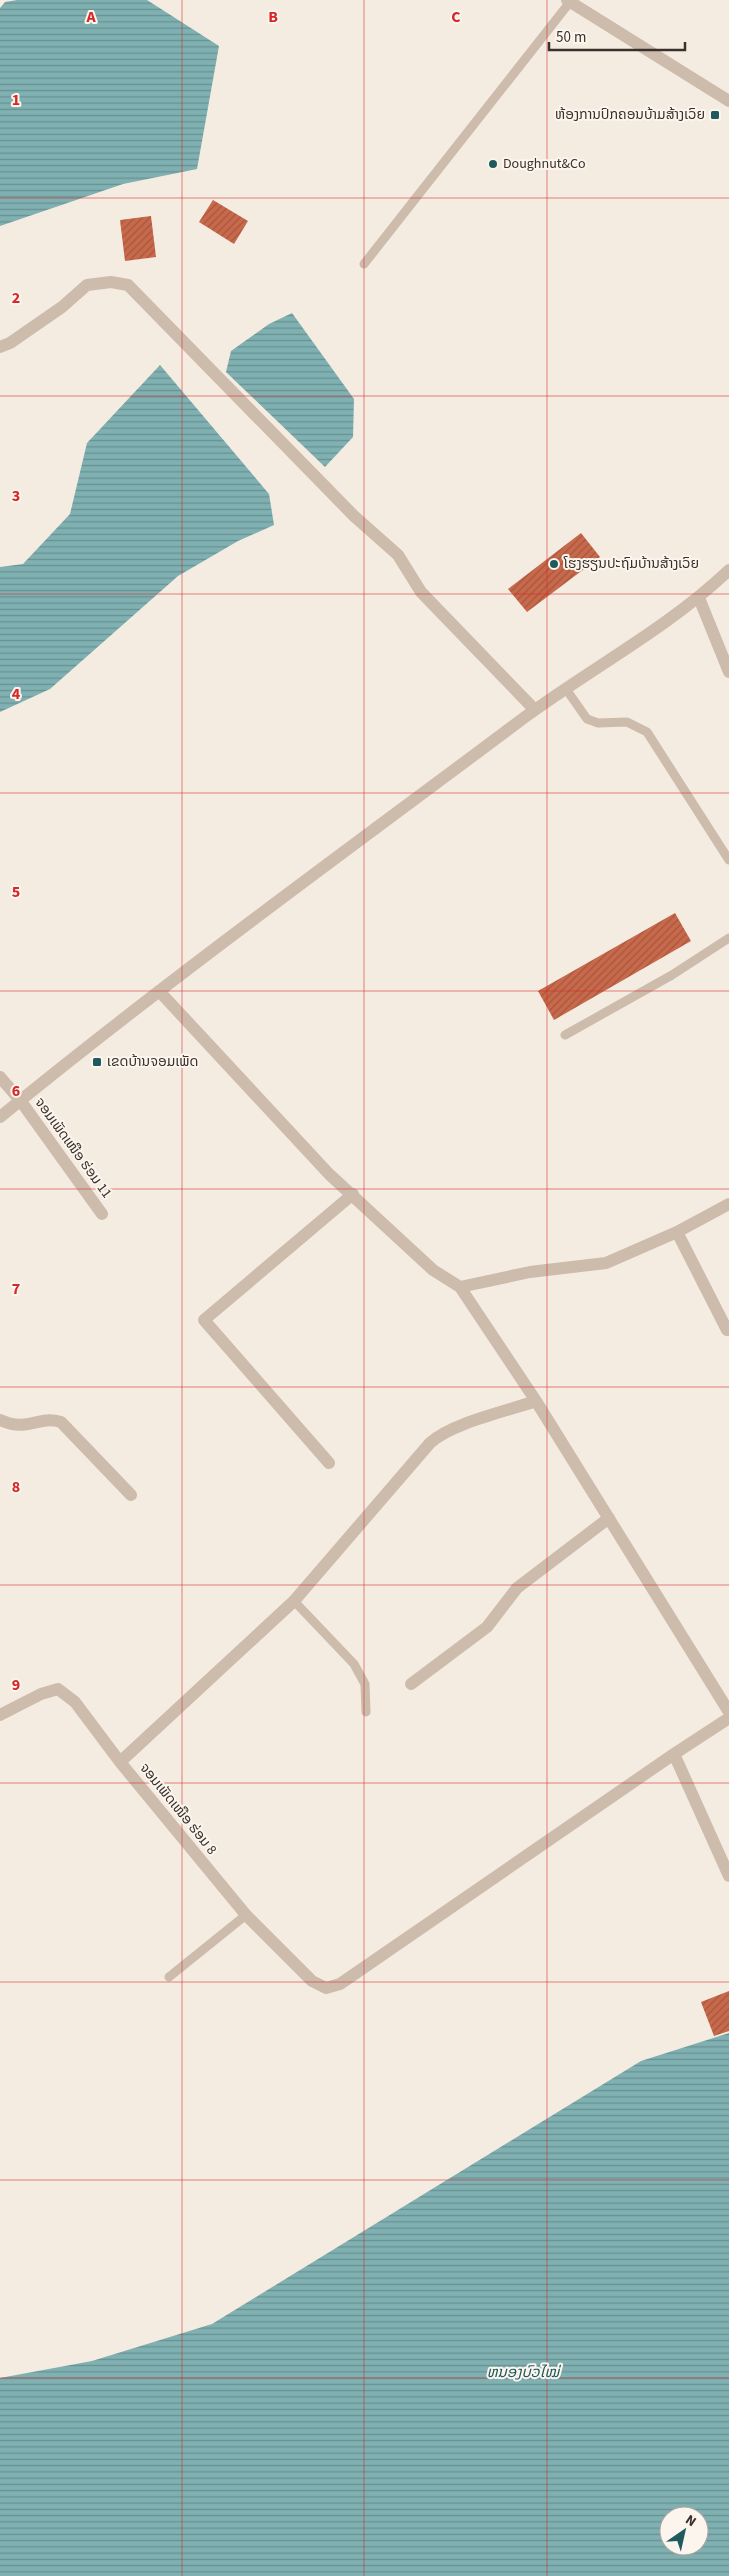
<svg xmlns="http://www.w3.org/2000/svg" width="729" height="2576" font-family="'Source Sans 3','Noto Sans Lao',sans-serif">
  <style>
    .water { fill: url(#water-rules); fill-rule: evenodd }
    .building { fill: url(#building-hatch) }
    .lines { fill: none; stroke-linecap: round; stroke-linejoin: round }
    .lane { stroke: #cdbbac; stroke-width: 9 }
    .street { stroke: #cdbbac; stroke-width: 12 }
    .grid { fill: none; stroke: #d62828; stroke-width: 1; stroke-opacity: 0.55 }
    .poi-dot { fill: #1f5a5e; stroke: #fbf5ee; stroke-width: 2 }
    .labels { text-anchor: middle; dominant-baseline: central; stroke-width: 4; stroke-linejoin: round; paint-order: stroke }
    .poi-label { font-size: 14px; fill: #3b302b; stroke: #fbf5ee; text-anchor: start }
    .street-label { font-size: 14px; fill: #3b302b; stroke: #fbf5ee }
    .water-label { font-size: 15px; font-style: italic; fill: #1f5a5e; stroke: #fbf5ee }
    .grid-label { font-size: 16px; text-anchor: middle; font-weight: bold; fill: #d62828; stroke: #fbf5ee; stroke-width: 4; stroke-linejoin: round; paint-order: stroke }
  </style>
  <defs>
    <pattern id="water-rules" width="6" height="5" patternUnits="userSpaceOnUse" patternTransform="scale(1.25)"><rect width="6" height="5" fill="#7fb0b2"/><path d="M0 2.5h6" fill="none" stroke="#699091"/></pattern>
    <pattern id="building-hatch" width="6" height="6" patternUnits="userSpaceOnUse" patternTransform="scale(1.25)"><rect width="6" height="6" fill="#c8694b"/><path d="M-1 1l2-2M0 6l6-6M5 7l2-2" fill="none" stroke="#a4573f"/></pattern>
  </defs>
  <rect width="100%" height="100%" fill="#f4ebe1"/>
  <path class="water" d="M 17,0 L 147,0 L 219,46 L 197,169 L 123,184 L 0,226 L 0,8 L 5,2 Z
    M 292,313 L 354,399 L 353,437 L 325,467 L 226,372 L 231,351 L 269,324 Z
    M 160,365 L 269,494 L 274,525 L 238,541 L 178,576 L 50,689 L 0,712 L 0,567 L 23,564 L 70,514 L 87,443 Z
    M 729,2033 L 729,2576 L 0,2576 L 0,2378 L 92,2361 L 212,2324 L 641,2061 ZM 669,2516 L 699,2516 L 699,2546 L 669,2546 Z"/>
  <path class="building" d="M 213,200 L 248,221 L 234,244 L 199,222 Z
    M 151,216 L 156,257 L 125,261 L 120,220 Z
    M 581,533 L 600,557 L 527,612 L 508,589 Z
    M 675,913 L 691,941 L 554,1020 L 538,991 Z
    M 729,1991 L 729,2031 L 714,2036 L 701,2002 Z"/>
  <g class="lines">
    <path class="lane" d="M 364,264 L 570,2
      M 566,689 L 587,719 L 598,723 L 627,722 L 647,732 L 729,860
      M 565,1035 L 672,975 L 729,938
      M 294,1601 L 354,1664 L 365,1684 L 366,1712
      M 169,1977 L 246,1915"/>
    <path class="street" d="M 567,0 L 729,101
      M 0,347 L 10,343 L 62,307 L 87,285 L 111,282 L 128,285 L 354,516 L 398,555 L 421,592 L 535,710
      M 699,598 L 729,672
      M 159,991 L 329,1174 L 433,1270 L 460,1287 L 536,1401 L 729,1712
      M 0,1077 L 20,1100 L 102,1214
      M 0,1117 C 170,978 349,849 525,717 C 593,667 668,628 729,570
      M 460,1287 L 530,1272 L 606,1263 L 677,1232
      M 727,1330 L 677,1232 L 729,1204
      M 0,1420 C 28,1433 37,1415 61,1422 L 131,1495
      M 329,1463 L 204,1320 L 353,1194
      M 411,1684 L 487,1627 L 517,1588 L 609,1518
      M 0,1715 L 41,1694 L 58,1689 L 75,1702 L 120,1762 L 246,1915 L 312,1981 L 326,1988 L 340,1984 L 674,1754
      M 729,1718 L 674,1754 L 729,1876
      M 120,1762 L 294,1601 L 430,1443 C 452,1423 507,1411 536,1401"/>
  </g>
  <path class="grid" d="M 182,0 L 182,2576M 364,0 L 364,2576M 547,0 L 547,2576M 0,198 L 729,198M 0,396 L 729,396M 0,594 L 729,594M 0,793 L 729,793M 0,991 L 729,991M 0,1189 L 729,1189M 0,1387 L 729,1387M 0,1585 L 729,1585M 0,1783 L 729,1783M 0,1982 L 729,1982M 0,2180 L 729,2180M 0,2378 L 729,2378"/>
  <g class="poi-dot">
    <rect x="710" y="110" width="10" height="10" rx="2.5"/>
    <circle cx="493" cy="164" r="5"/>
    <circle cx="554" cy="564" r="5"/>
    <rect x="92" y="1057" width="10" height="10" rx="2.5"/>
  </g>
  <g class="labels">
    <g class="poi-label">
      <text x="705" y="115" text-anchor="end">ຫ້ອງການປົກຄອນບ້າມສ້າງເວົຍ</text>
      <text x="503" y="164">Doughnut&amp;Co</text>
      <text x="564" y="564">ໂຮງຮຽນປະຖົມບ້ານສ້າງເວົຍ</text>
      <text x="107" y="1062">ເຂດບ້ານຈອມເພັດ</text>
    </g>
    <g class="street-label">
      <text transform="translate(73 1148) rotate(54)">ຈອມເພັດເໜືອ ຮ່ອມ 11</text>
      <text transform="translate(178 1809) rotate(51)">ຈອມເພັດເໜືອ ຮ່ອມ 8</text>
    </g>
    <g class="water-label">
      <text x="523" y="2372">ຫນອງບົວໄໝ່</text>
    </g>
  </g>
  <g class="grid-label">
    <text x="91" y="22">A</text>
    <text x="273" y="22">B</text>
    <text x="456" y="22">C</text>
    <text x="16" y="105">1</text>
    <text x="16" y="303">2</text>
    <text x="16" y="501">3</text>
    <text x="16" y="699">4</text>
    <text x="16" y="897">5</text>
    <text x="16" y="1096">6</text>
    <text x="16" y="1294">7</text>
    <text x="16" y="1492">8</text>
    <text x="16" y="1690">9</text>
  </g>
  <g transform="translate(684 2531) rotate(34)"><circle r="24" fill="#fbf5ee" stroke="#aea6a0"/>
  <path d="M0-4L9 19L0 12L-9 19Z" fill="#1f5a5e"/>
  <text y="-8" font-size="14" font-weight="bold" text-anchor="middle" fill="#3b302b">N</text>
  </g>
  <path d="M549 42v8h136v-8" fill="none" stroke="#3b302b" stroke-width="2.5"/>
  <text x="556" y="42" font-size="15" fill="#3b302b" stroke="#fbf5ee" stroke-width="4" paint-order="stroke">50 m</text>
</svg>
